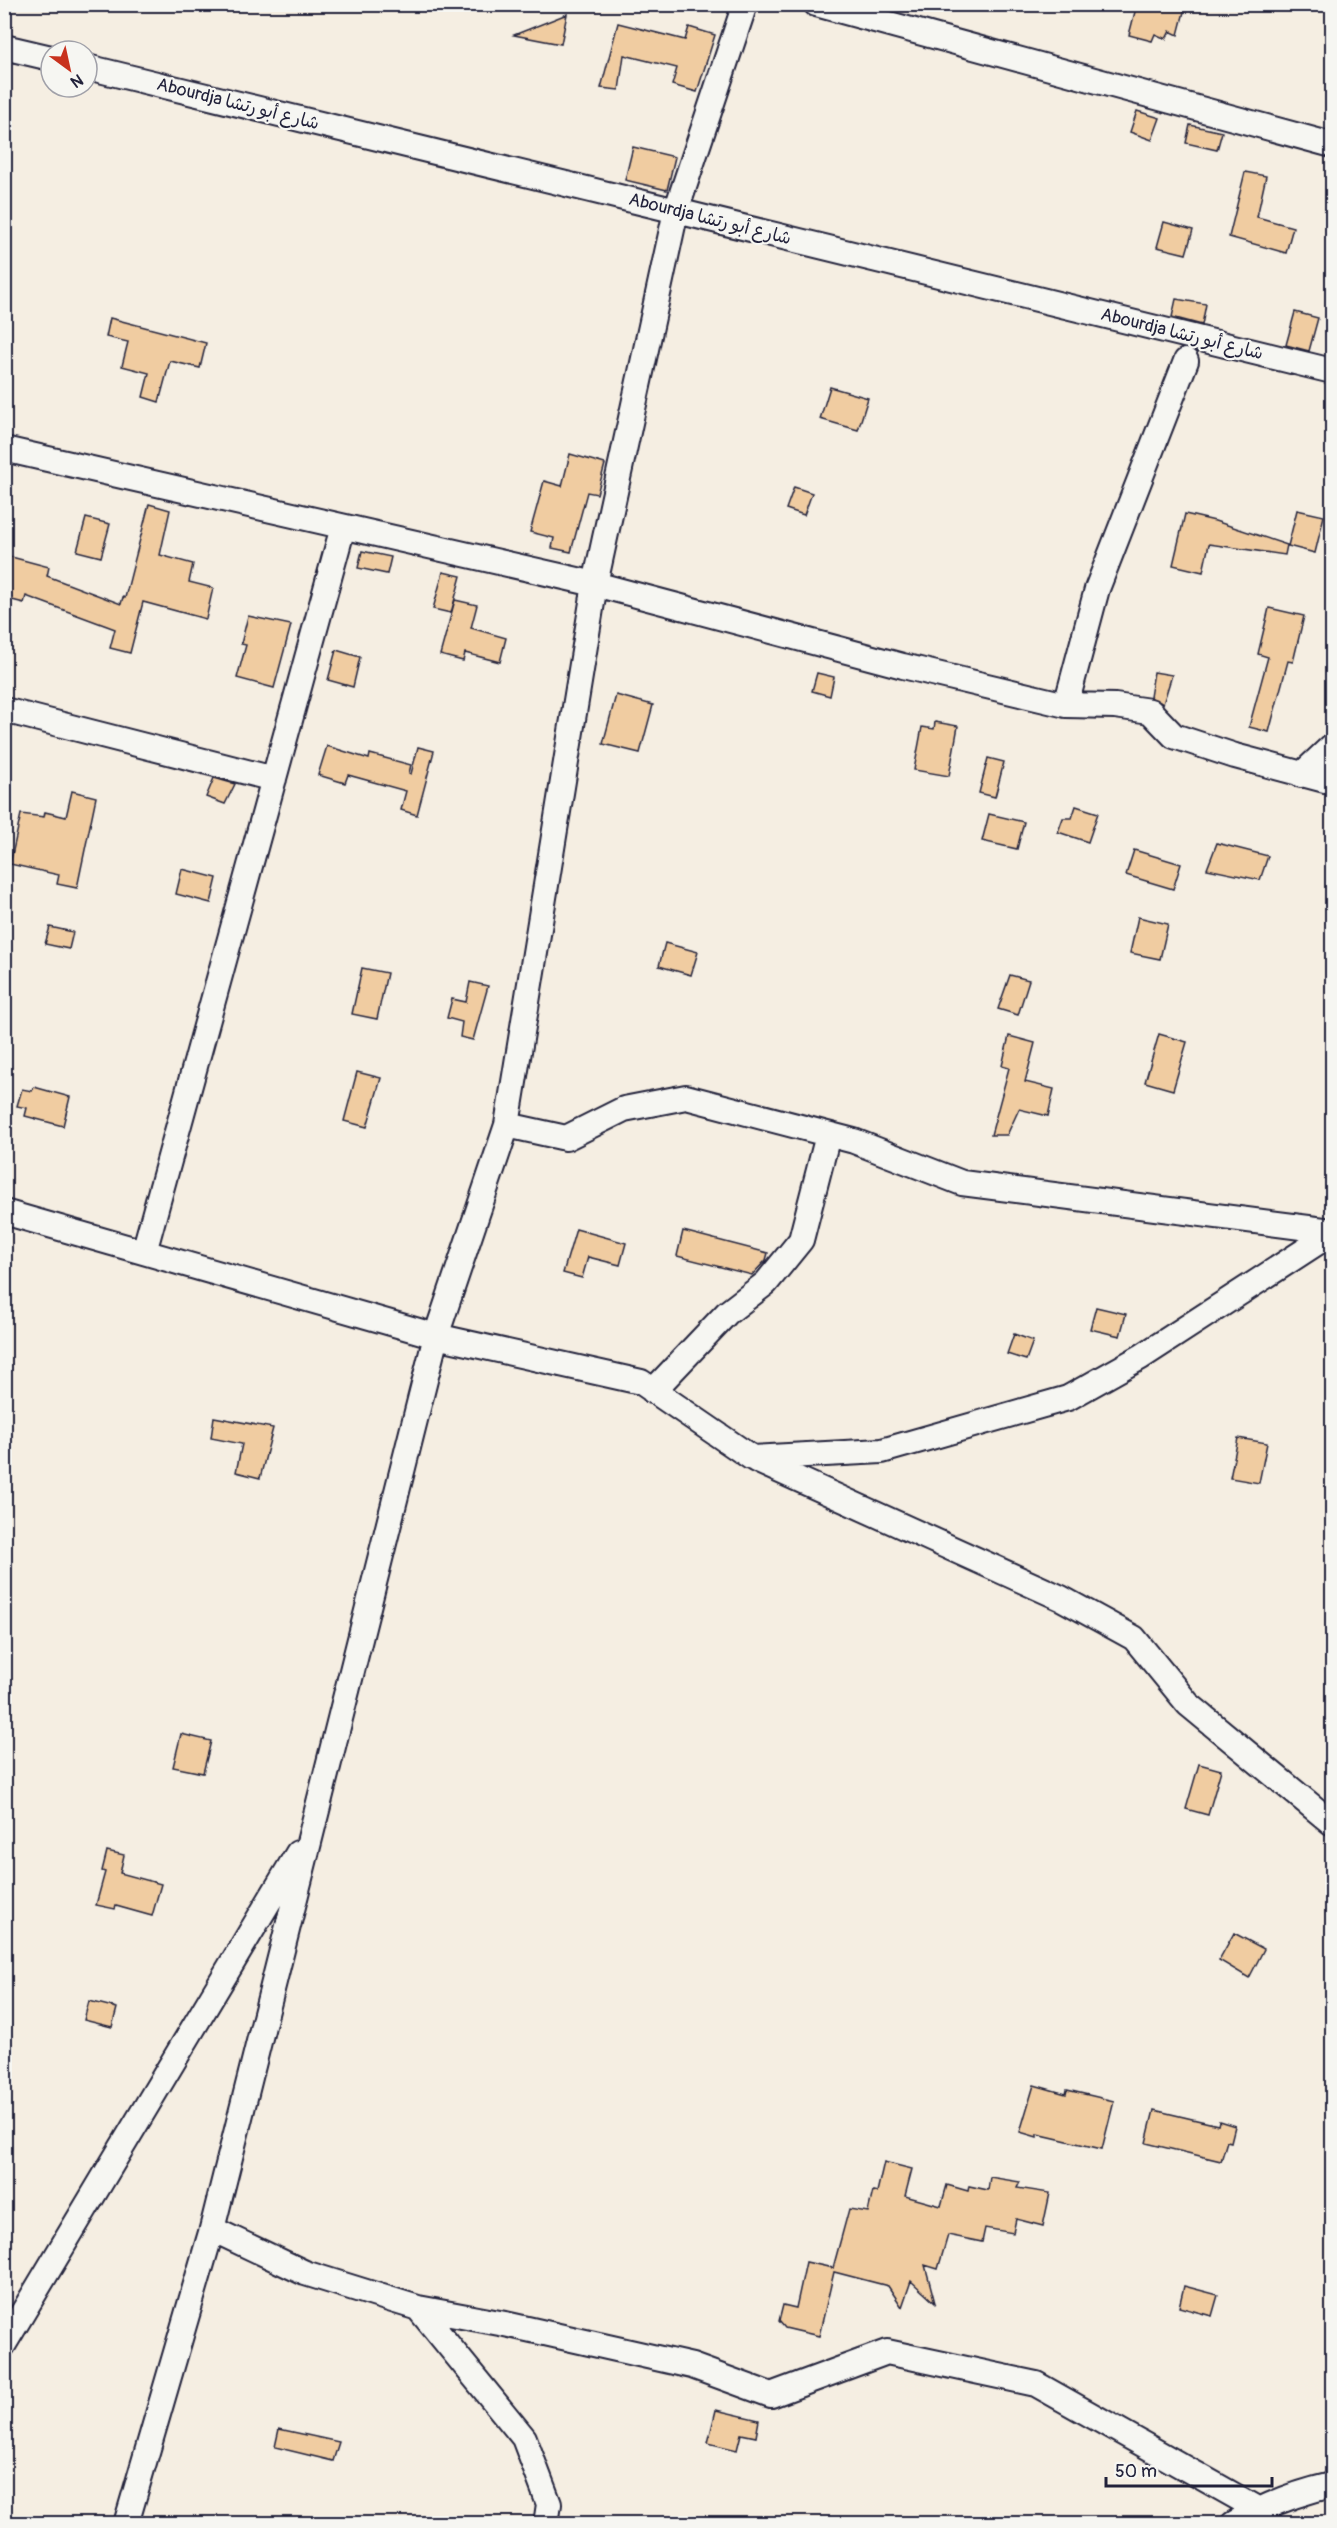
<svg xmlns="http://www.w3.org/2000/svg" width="1337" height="2528" font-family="Pangolin,'Playpen Sans Arabic',sans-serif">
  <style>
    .building { fill: #f0cca1; stroke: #22223b; stroke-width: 1.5 }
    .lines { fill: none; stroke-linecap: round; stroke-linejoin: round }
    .minor-casing { stroke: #22223b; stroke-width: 28 }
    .minor { stroke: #f6f6f2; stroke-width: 24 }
    .labels { text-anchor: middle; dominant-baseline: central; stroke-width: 4.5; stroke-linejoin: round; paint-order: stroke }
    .street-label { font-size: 18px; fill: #22223b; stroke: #f6f6f2 }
  </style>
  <rect width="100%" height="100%" fill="#f5eee2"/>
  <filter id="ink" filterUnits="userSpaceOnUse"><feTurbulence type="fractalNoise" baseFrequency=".0167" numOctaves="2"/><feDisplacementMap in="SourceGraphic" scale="12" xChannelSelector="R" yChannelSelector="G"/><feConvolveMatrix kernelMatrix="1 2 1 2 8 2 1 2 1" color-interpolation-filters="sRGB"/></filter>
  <g filter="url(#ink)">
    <path class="building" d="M 1137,4 L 1186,4 L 1178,35 L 1170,31 L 1166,39 L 1155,34 L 1152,41 L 1129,35 Z
      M 567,14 L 561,44 L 514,35 Z
      M 618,23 L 685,40 L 689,27 L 715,35 L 697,92 L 672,85 L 677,68 L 624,55 L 619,90 L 601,88 Z
      M 1137,111 L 1160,118 L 1152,140 L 1130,132 Z
      M 1190,125 L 1222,132 L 1217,150 L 1186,143 Z
      M 633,147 L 675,157 L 667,190 L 625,180 Z
      M 1245,172 L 1266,176 L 1257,217 L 1293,227 L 1286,253 L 1229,237 Z
      M 1164,222 L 1193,230 L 1186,254 L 1157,247 Z
      M 1176,299 L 1206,304 L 1202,325 L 1172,317 Z
      M 1295,312 L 1318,318 L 1309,351 L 1286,345 Z
      M 110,318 L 206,343 L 200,368 L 170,361 L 159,402 L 143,397 L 149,373 L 122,366 L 128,342 L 106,337 Z
      M 830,387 L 868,398 L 858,430 L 820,419 Z
      M 570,454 L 605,464 L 597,494 L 587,492 L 571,552 L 552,548 L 554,538 L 530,532 L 544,481 L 562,486 Z
      M 794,487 L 812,493 L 804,515 L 786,509 Z
      M 149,504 L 170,510 L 160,555 L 193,564 L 189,582 L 213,588 L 206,619 L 143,602 L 130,653 L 110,648 L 115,629 L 26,596 L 24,603 L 4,598 L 4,555 L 49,567 L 47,576 L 121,604 L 123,597 L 125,598 Z
      M 1297,510 L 1324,516 L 1315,553 L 1288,546 Z
      M 1185,514 L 1215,521 L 1287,545 L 1285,555 L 1209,544 L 1203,572 L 1173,565 Z
      M 86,518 L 110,524 L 101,557 L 77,551 Z
      M 362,551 L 391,557 L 387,574 L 358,568 Z
      M 443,572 L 461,576 L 451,613 L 433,609 Z
      M 455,600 L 477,605 L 471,628 L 506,638 L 500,662 L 465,653 L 463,661 L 440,655 Z
      M 1269,608 L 1304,616 L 1293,662 L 1288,661 L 1269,732 L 1249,727 L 1268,657 L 1258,654 Z
      M 248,616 L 291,625 L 274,688 L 237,678 L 246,645 L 241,644 Z
      M 336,650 L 360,657 L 353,687 L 328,680 Z
      M 1154,672 L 1172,675 L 1163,704 L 1150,697 Z
      M 817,673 L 834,677 L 830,696 L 812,691 Z
      M 616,695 L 653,705 L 640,753 L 603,744 Z
      M 935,722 L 958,726 L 949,776 L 914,770 L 922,727 L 934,729 Z
      M 327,746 L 369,759 L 370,754 L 411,765 L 409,773 L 411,774 L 418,747 L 434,751 L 417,815 L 401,810 L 406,791 L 348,775 L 345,783 L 318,775 Z
      M 988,758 L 1004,762 L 995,797 L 979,793 Z
      M 214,778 L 235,784 L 225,804 L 206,797 Z
      M 72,791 L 96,797 L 77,888 L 57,884 L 59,875 L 10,864 L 21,814 L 44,817 L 45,812 L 66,817 Z
      M 1076,806 L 1098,813 L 1088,842 L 1058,832 L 1063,818 L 1072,818 Z
      M 989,814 L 1024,822 L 1017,849 L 982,841 Z
      M 1217,843 L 1268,856 L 1260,880 L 1207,869 Z
      M 1134,850 L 1181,864 L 1173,889 L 1126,875 Z
      M 182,869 L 217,878 L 211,903 L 176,894 Z
      M 1138,917 L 1168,924 L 1160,959 L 1130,953 Z
      M 50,927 L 73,932 L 69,949 L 45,944 Z
      M 665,943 L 698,952 L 691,975 L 659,966 Z
      M 362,968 L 387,973 L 377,1019 L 352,1014 Z
      M 1010,975 L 1029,980 L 1018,1015 L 998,1009 Z
      M 470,982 L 488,986 L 473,1040 L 460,1037 L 462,1022 L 447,1018 L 452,999 L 466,1002 Z
      M 1159,1034 L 1187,1042 L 1173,1090 L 1145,1082 Z
      M 1009,1036 L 1035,1043 L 1025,1082 L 1054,1089 L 1048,1116 L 1019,1109 L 1007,1135 L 991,1135 L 1009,1068 L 1002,1066 Z
      M 357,1072 L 381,1078 L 367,1127 L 344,1121 Z
      M 34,1087 L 70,1097 L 63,1126 L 25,1116 L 27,1108 L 17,1106 L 22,1089 L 32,1091 Z
      M 576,1229 L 626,1243 L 620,1265 L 588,1257 L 582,1278 L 563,1273 Z
      M 683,1231 L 768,1253 L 766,1260 L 752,1275 L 677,1256 Z
      M 1096,1307 L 1126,1314 L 1120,1336 L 1090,1329 Z
      M 1014,1334 L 1033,1341 L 1026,1360 L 1007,1354 Z
      M 214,1417 L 273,1428 L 260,1478 L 236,1472 L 242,1444 L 211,1438 Z
      M 1238,1438 L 1267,1443 L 1259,1483 L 1230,1478 Z
      M 181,1734 L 211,1741 L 203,1773 L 173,1767 Z
      M 1199,1764 L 1221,1770 L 1208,1815 L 1186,1809 Z
      M 107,1851 L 124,1855 L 120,1873 L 161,1884 L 152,1916 L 116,1906 L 115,1909 L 96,1905 L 105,1872 L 102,1871 Z
      M 1234,1933 L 1264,1949 L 1249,1978 L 1219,1960 Z
      M 89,2001 L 117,2008 L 112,2027 L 84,2020 Z
      M 1034,2085 L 1066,2094 L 1067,2090 L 1114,2101 L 1102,2149 L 1037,2134 L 1037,2137 L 1020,2132 Z
      M 1154,2110 L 1218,2125 L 1219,2121 L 1235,2126 L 1231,2142 L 1227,2141 L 1221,2161 L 1146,2143 Z
      M 884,2162 L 912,2169 L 905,2196 L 941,2206 L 947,2185 L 968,2191 L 969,2186 L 988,2190 L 990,2177 L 1020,2182 L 1017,2188 L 1050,2193 L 1043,2226 L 1016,2219 L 1013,2233 L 985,2228 L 982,2242 L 948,2235 L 938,2269 L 925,2265 L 935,2303 L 911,2281 L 902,2307 L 888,2286 L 834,2272 L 819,2336 L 785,2328 L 779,2321 L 783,2305 L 796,2308 L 806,2262 L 833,2268 L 849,2209 L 868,2212 L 873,2191 L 877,2192 Z
      M 1184,2286 L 1218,2295 L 1212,2316 L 1179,2307 Z
      M 716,2410 L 759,2420 L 756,2437 L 741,2434 L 737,2450 L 708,2443 Z
      M 279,2429 L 339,2442 L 333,2461 L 275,2447 Z"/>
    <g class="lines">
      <g class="minor-casing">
        <path id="minor" d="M 816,4 L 1332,145
          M 4,47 L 51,58
          M 87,67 L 1332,371
          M 4,449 L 595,584 L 903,666 L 1066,705 L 1097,589 L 1186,361
          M 1066,705 L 1115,706 L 1150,711 L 1174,736 L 1235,756 L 1332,782
          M 4,710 L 274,779
          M 1301,775 L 1332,746
          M 507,1125 L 566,1138 L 624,1109 L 686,1097 L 854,1141 L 962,1183 L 1332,1231
          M 4,1212 L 436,1336 L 641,1382 L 752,1458 L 882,1451 L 1068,1398 L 1141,1357 L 1332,1233
          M 144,1252 L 343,527
          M 653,1391 L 727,1313 L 766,1283 L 801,1240 L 828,1135
          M 756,1460 L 1061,1598 L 1134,1638 L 1188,1704 L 1332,1823
          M 212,2229 L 305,2273 L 418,2308 L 524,2438 L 549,2504 L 546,2524
          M 418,2308 L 505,2324 L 692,2366 L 771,2395 L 887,2352 L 1036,2384 L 1258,2509
          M 4,2344 L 298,1853
          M 126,2524 L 212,2229 L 436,1336 L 507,1125 L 595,584 L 676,211 L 745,4
          M 1233,2524 C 1265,2505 1296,2493 1332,2485"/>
      </g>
      <use href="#minor" class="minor"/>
    </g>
  </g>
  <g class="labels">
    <g class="street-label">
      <text transform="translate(238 104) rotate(14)">Abourdja شارع أبو رتشا</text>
      <text transform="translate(710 219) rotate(14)">Abourdja شارع أبو رتشا</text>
      <text transform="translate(1182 334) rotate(14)">Abourdja شارع أبو رتشا</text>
    </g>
  </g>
  <rect width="1337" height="2528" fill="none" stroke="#f6f6f2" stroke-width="24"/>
  <rect x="12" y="12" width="1313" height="2504" fill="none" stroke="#22223b" stroke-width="2" filter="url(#ink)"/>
  <g transform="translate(69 69) rotate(147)"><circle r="28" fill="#f6f6f2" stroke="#a1a1a9" stroke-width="1.5"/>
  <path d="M0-4.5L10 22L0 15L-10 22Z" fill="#c8321e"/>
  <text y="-9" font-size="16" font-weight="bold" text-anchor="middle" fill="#22223b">N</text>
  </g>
  <path d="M1106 2477v9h166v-9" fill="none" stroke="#22223b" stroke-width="3"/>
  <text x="1115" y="2477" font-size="18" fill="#22223b" stroke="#f6f6f2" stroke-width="4.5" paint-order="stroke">50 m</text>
</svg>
